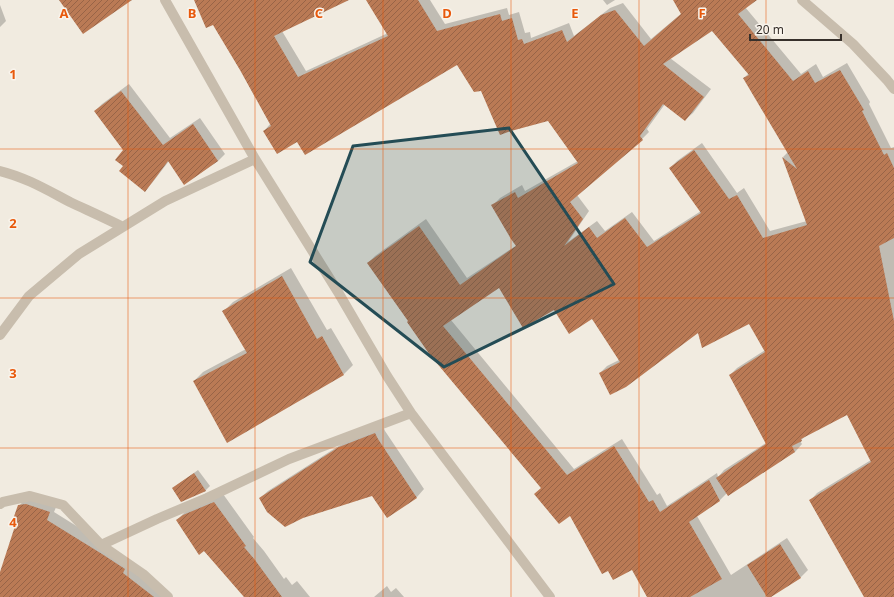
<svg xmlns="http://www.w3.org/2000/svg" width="894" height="597" font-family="'Noto Sans',sans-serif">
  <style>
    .shadow { fill: #0003; fill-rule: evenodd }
    .building { fill: url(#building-hatch); fill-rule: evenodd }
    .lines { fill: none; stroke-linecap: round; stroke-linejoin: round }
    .minor { stroke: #c8bdad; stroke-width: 10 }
    .marked { fill: #244c55; fill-opacity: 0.2; stroke: #244c55; stroke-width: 3; stroke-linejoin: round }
    .grid { fill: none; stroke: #e8590c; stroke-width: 1; stroke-opacity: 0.55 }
    .grid-label { font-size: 13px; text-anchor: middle; font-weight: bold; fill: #e8590c; stroke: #f9f4ec; stroke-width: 3; stroke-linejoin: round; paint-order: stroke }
  </style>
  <defs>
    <pattern id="building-hatch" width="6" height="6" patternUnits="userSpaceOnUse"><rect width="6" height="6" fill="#ba7a55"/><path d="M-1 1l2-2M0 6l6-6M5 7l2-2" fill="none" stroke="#986447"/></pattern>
  </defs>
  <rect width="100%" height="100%" fill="#f1ebe0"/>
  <path class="shadow" d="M 196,0 L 340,0 L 282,31 L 306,71 L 388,33 L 367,0 L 430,0 L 445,24 L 507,8 L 509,15 L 519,12 L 525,33 L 530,32 L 531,38 L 569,23 L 574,36 L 610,8 L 623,3 L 651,39 L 682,13 L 675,0 L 753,0 L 745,7 L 801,74 L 816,64 L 823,77 L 847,63 L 870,102 L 869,104 L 891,148 L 894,147 L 894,597 L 865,597 L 810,501 L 817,493 L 871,460 L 847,414 L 808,434 L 800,441 L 802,444 L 795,452 L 727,493 L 720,500 L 697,516 L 731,575 L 787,538 L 808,570 L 800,578 L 769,597 L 648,597 L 632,569 L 541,488 L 409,321 L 368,263 L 375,256 L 426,219 L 467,278 L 517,245 L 493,205 L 500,198 L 522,185 L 525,191 L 578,161 L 549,120 L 481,90 L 457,64 L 298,140 L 264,131 L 271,123 L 214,24 ZM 712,29 L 749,73 L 744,78 L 788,152 L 783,157 L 807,221 L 770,231 L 744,188 L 737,193 L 702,143 L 677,161 L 670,168 L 701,211 L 654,241 L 632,212 L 605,231 L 597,221 L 568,242 L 589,211 L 577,195 L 642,139 L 649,132 L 647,129 L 665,104 L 685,120 L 693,113 L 711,89 L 670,58 ZM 500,286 L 555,309 L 592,317 L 619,360 L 607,366 L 600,373 L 699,332 L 750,323 L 765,350 L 737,368 L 730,375 L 766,443 L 724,470 L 718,477 L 717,473 L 667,506 L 660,493 L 657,495 L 622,439 L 574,469 L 451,320 Z
    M 603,0 L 615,0 L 607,5 Z
    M 0,5 L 6,21 L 0,27 Z
    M 129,84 L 170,138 L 200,118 L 225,154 L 218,161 L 184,184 L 169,161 L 152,183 L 145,190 L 124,165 L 124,150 L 95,111 L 102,104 Z
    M 291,268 L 327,330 L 331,328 L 353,365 L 344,374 L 227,441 L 194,381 L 203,372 L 246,349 L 224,311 L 233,302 Z
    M 383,426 L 385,431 L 424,489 L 417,497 L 387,517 L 373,495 L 260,498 L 268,491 L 348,440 Z
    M 198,470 L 210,486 L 206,490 L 181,501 L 173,489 L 177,485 Z
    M 223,494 L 254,537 L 253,538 L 264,551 L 284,579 L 286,577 L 292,585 L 297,581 L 310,597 L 245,597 L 177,520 L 186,511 Z
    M 26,498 L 57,505 L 54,512 L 110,547 L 170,597 L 0,597 L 0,576 L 16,526 L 19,506 Z
    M 387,586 L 391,592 L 396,588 L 404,597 L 374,597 Z"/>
  <path class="building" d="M 59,0 L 132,0 L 83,34 Z
    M 194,0 L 349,0 L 274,36 L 298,77 L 388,36 L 366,0 L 418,0 L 437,31 L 500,14 L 502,21 L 512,18 L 518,40 L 522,39 L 524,44 L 562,30 L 567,42 L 601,15 L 615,10 L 644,46 L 681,14 L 673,0 L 757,0 L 738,14 L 793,81 L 808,71 L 815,83 L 840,70 L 864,110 L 862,111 L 884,155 L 887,153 L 894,168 L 894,238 L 879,246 L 894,321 L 894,597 L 864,597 L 809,500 L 871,462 L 847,415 L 801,439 L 802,441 L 792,446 L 795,452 L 728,496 L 716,478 L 766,444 L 729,375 L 765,352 L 749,324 L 702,348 L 698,333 L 626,387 L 610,395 L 599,373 L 620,362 L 592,319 L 569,334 L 554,310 L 523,328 L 499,288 L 443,326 L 567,475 L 614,446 L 649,502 L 653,500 L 660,512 L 709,480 L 720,501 L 689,522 L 722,579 L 690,597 L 647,597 L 632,570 L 613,580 L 608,571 L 602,574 L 570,516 L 559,524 L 534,494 L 541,488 L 430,355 L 407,322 L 408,321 L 367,263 L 419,226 L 460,285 L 516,246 L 511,239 L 491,205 L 515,192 L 518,198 L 578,163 L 548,121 L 511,131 L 500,135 L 481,91 L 474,92 L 457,65 L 305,155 L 297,142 L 277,154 L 263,131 L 271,126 L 240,70 L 213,25 L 206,28 ZM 712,31 L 749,75 L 743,78 L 797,169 L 782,157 L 807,225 L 763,238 L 737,195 L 729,199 L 694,150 L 669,168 L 701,213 L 647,247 L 625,218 L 597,238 L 589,227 L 564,246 L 583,219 L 570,202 L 643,140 L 640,136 L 663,104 L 685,121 L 704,97 L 663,64 Z
    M 121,91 L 163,145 L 193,124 L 218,161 L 184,185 L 168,161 L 145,192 L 119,171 L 123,166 L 115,160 L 123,150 L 94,111 Z
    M 282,276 L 317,339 L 322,336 L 344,375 L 227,443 L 193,381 L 247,353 L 222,311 Z
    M 375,433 L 378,439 L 417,498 L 387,518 L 372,496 L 303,518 L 285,527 L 267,512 L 259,498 L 339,447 Z
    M 194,473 L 206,491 L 181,502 L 172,488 Z
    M 214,502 L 246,546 L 244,547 L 255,560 L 282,597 L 244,597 L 204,551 L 199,555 L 176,520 L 183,515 Z
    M 26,504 L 50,512 L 47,520 L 102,554 L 125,569 L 123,573 L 154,597 L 0,597 L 0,572 L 15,526 L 11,525 L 18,505 Z
    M 780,544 L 801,578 L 771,597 L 767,597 L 747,565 Z"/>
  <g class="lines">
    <path class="minor" d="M 165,0 L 255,159 L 338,292 L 387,376 L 411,413 L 550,597
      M 802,0 L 853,44 L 887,80 L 894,89
      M 0,171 C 25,177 47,190 70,202 C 87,210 105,218 123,227
      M 0,335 L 29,296 L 79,254 L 165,201 L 255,159
      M 0,504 L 3,502 L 30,496 L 63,505 L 101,545 L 143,574 L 168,597
      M 101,545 L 157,519 L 207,498 L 289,459 L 411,413"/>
  </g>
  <path class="marked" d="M 509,128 L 614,284 L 444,367 L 310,262 L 353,146 Z"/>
  <path class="grid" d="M 128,0 L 128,597M 255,0 L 255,597M 383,0 L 383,597M 511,0 L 511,597M 639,0 L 639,597M 766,0 L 766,597M 0,149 L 894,149M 0,298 L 894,298M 0,448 L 894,448"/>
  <g class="grid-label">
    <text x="64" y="18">A</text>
    <text x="192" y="18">B</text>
    <text x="319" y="18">C</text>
    <text x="447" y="18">D</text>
    <text x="575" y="18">E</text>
    <text x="702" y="18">F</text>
    <text x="13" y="79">1</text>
    <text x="13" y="228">2</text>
    <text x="13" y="378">3</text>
    <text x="13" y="527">4</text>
  </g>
  <path d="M750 34v6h91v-6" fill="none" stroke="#37302b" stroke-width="2"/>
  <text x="756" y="34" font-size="12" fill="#37302b" stroke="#f9f4ec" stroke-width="3" paint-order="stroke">20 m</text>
</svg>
